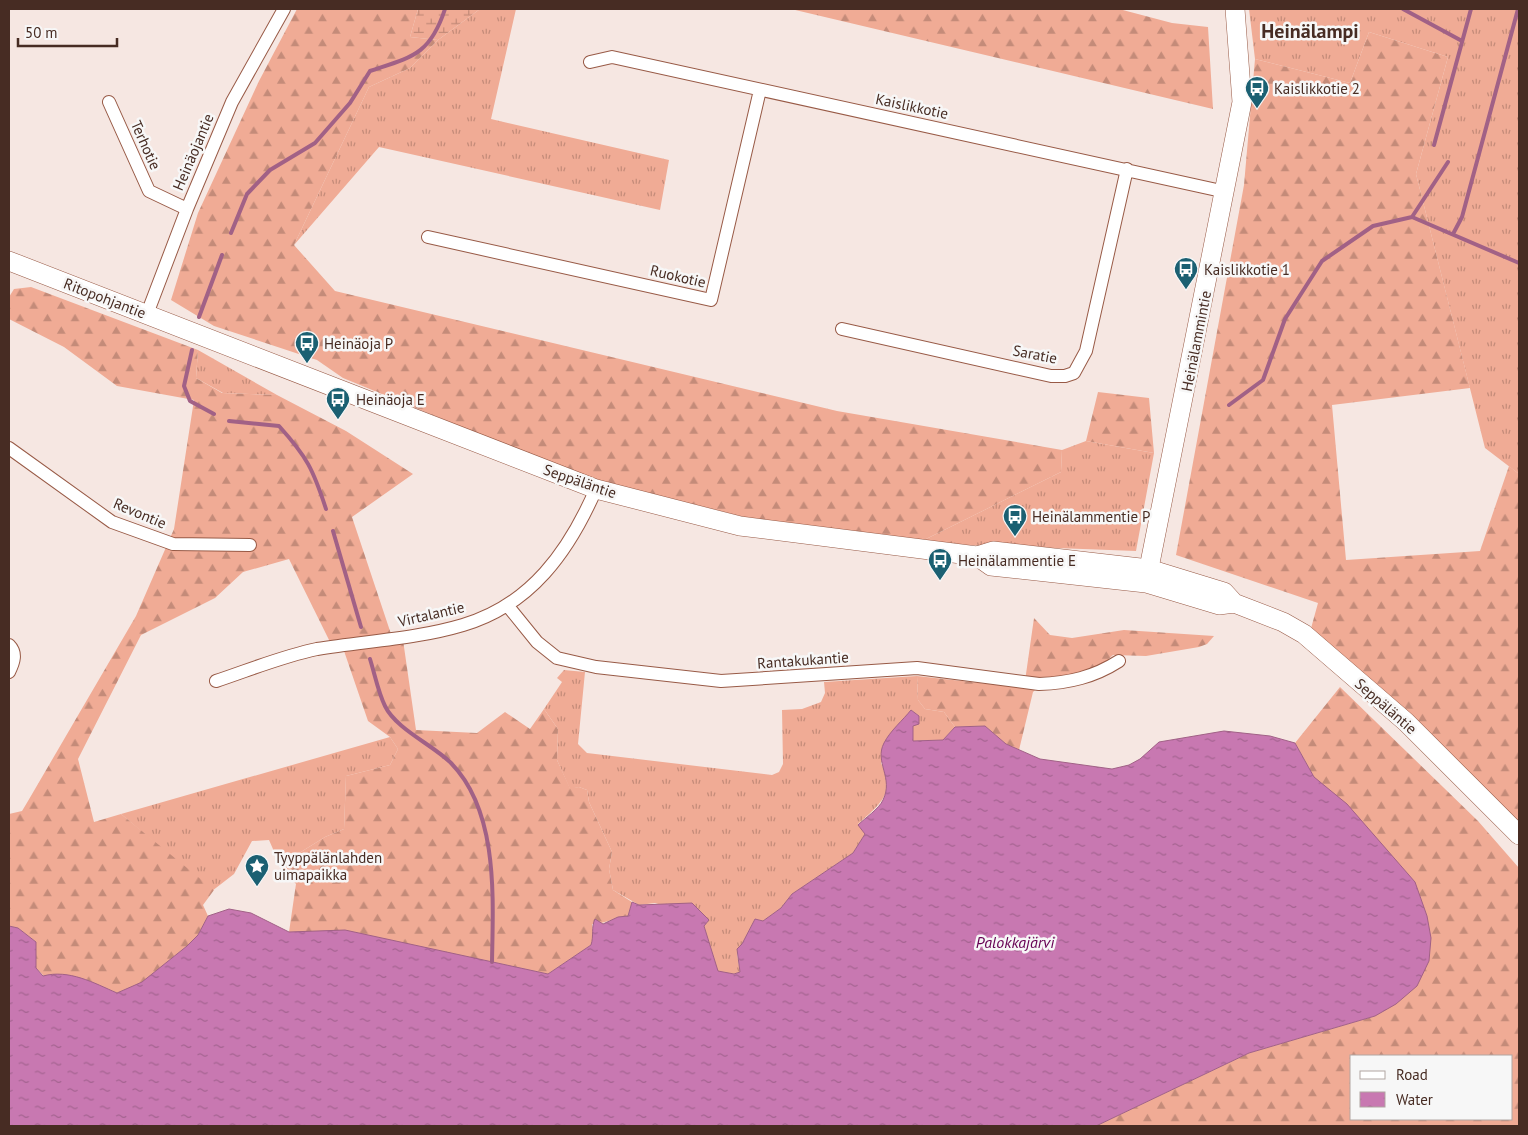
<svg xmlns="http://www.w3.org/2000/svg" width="1528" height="1135" font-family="'PT Sans',sans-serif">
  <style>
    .grass { fill: url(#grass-tufts) }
    .forest { fill: url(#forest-firs); fill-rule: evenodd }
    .wetland { fill: url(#wetland-marsh) }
    .water { fill: url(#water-ripples); stroke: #a16186 }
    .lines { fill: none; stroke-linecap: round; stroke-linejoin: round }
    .stream { stroke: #a16186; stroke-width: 4 }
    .street-casing { stroke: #985a46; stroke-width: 14 }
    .secondary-casing { stroke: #985a46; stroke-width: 20 }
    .street { stroke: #fff; stroke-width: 12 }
    .secondary { stroke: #fff; stroke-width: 19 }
    .labels { text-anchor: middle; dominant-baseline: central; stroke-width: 5; stroke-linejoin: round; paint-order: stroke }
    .poi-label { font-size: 15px; fill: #472c23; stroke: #f7f7f7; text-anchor: start }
    .street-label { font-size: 15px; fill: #472c23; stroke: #f7f7f7 }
    .water-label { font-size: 16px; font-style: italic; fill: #660053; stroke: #f7f7f7 }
    .district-label { font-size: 20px; font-weight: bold; fill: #472c23; stroke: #f7f7f7 }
  </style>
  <defs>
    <pattern id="grass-tufts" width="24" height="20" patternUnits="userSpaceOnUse" patternTransform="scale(1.25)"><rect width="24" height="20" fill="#f0ab95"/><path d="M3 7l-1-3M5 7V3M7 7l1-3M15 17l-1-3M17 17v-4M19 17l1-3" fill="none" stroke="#c48b79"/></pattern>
    <pattern id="forest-firs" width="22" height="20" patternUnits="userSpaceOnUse" patternTransform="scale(1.25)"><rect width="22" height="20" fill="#f0ab95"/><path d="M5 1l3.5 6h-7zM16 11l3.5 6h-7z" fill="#c48b79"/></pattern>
    <pattern id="wetland-marsh" width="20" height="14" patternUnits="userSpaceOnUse" patternTransform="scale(1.25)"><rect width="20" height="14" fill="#f0ab95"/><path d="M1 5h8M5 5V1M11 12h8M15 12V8" fill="none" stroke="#c48b79"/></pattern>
    <pattern id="water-ripples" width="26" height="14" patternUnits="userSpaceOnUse" patternTransform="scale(1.25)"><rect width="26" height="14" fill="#c878b1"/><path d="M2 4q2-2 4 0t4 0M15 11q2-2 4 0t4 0" fill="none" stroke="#a46390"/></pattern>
  </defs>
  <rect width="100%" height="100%" fill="#f6e7e2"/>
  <path class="grass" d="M 480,9 L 516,9 L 491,119 L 669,160 L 660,210 L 379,147 L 294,245 L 369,87 L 410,68 L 438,40 Z
    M 1249,9 L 1519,9 L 1519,474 L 1485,448 L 1416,174 L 1448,57 L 1369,32 L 1350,83 L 1255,59 Z
    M 198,350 L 277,395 L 223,393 L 196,378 Z
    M 1086,441 L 1154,453 L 1136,551 L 918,543 L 1061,472 L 1062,450 Z
    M 564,670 L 585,672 L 578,744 L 587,753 L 772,775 L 779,772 L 783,764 L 782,710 L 802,709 L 821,702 L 825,693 L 824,682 L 917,676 L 918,700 L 925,709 L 944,712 L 955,727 L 943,740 L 913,741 L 913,726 L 919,716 L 911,710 L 881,763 C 897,793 879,805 858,824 L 865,834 L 853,853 L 792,894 L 781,908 L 763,921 L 755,919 L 737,954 L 740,972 L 734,974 L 718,972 L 704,926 L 709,920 L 655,903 L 639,905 L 613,890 L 609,869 L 612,852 L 589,802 L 587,790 L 579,787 L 570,789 L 557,760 L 558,729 L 544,709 L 562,682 L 557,678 Z
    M 390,737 L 398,749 L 390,765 L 346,776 L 344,829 L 325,837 L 280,865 L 269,840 L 252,841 L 234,874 L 212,891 L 121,814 Z"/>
  <path class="forest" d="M 297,9 L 418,9 L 410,37 L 438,40 L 410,68 L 369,87 L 294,245 L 335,291 L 837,411 L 1062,450 L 1061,472 L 918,543 L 784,527 L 581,476 L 343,378 L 317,360 L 214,326 L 171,300 L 198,213 L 259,81 Z
    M 791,9 L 1119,9 L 1172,23 L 1208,27 L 1213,109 Z
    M 1369,32 L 1448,57 L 1416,174 L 1470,388 L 1332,405 L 1346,560 L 1480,551 L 1509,466 L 1519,474 L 1519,825 L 1310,632 L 1318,603 L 1176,555 L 1244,185 L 1255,59 L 1350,83 Z
    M 31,287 L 198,350 L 196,378 L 222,393 L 277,395 L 346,431 L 413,474 L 352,517 L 392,637 L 331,644 L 289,559 L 243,572 L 215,598 L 141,635 L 78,759 L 94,822 L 121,814 L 214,890 L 203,905 L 208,916 L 198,935 L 187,946 L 140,984 L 117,993 L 86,980 L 44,976 L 36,968 L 36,942 L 18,928 L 9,926 L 9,814 L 22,811 L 28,801 L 136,616 L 174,529 L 194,400 L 117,386 L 64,347 L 9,319 L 9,297 L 14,289 Z
    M 1098,392 L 1149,398 L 1154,453 L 1086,441 Z
    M 1034,618 L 1050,635 L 1072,638 L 1124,630 L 1214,636 L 1207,644 L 1199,647 L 1146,656 L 1113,655 L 1094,672 L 1045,680 L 1033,692 L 1019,750 L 1006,744 L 985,726 L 955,727 L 944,712 L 925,709 L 918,700 L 917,676 L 1024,688 Z
    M 403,640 L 416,730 L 477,733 L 505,712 L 530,729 L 544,709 L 558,729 L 557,760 L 570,788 L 579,787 L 587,790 L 589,802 L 612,852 L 609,869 L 613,890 L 632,902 L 628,916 C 615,917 605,924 592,924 L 594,936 L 591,945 L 548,974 L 492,962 L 310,932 L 289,932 L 296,884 L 280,865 L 325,837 L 344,829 L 346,776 L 390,765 L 398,749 L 390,737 L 368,721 L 343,648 Z
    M 1340,687 L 1478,821 L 1519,868 L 1519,1126 L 1096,1126 L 1249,1053 L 1375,1016 L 1314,777 L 1295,743 ZM 1352,1056 L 1512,1056 L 1512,1119 L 1352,1119 Z"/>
  <path class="wetland" d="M 418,9 L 480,9 L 438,40 L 410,37 Z"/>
  <path class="water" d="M 911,710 L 919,716 L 919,724 L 913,726 L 913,741 L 943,740 L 955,727 L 985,726 L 1006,744 L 1040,759 L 1112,769 L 1129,765 L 1140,759 L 1159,742 L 1224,731 L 1270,736 L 1295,743 L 1314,777 L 1347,804 L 1415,882 L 1427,916 L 1431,938 L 1429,961 L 1417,986 L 1396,1004 L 1375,1016 L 1249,1053 L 1096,1126 L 9,1126 L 9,926 L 18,928 L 36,942 L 36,968 L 43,976 C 69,969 94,983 117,993 L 142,982 L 187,946 L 198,935 L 208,916 L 229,909 L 251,913 L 289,932 L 345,930 L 548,974 L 591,945 C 594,936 591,927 595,919 L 603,924 L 618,917 L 628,916 L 632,902 L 639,905 L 692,903 L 709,920 L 704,926 L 718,971 L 734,974 L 740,972 L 737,949 L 742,944 L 755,919 L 763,921 L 781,908 L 792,894 L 853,853 L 865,834 L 858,825 C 865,818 879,809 883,800 C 894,778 874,762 884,743 C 890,731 903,720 911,710 Z"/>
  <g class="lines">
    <path class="stream" d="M 1403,9 L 1462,41
      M 1434,145 L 1471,9
      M 1412,217 L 1448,162
      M 231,233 L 247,194 L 270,170 L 315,143 L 350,103 L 370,71 C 412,57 430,55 445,9
      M 1453,234 L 1462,217 L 1518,9
      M 199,317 L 222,255
      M 192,350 L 184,386 L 190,401 L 214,414
      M 1229,405 L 1263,380 L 1285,319 L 1322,261 L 1373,226 L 1412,217 L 1519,263
      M 229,421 L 279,426 C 307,457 313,469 326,509
      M 333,531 L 361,627
      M 370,659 C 375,675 378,692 385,706 C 396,729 433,745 451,763 C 499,812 493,899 492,962"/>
    <g class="street-casing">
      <path id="street" d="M 590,62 L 612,57 L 1226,192
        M 109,102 L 149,191 L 187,209
        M 428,237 L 711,300 L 760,90
        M 147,314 L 187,209 L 232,102 L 284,9
        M 842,329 L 1051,376 L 1065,376 L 1074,373 L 1086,351 L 1127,169
        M 9,448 L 112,522 L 173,544 L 250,545
        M 507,605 L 537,642 L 557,658 L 596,667 L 721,681 L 917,668 L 1039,684 C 1069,683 1094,677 1119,661
        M 9,645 C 17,653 14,662 9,672
        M 216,681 C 249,670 283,656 317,649 C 366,641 416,639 463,625 C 531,605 569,551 596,489"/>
    </g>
    <g class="secondary-casing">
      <path id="secondary" d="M 9,261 L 596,489 L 740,526 L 977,556 L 993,551 L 1149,569 L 1224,592 L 1234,603 L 1283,622 L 1304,634 L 1406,722 L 1519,835
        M 977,556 L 991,566 L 1146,583 L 1219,605 L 1234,603
        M 1146,583 L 1242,102 L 1235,9"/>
    </g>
    <use href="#street" class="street"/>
    <use href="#secondary" class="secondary"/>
  </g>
  <defs>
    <g id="bus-pin" transform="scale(1.25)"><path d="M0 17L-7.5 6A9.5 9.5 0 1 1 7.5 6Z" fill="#1b6072" stroke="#f7f7f7"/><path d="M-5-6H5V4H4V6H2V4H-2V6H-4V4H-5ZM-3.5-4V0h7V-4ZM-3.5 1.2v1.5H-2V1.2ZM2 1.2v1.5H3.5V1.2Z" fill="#fff"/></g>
    <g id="sight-pin" transform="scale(1.25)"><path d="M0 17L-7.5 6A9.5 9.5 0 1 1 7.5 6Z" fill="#1b6072" stroke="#f7f7f7"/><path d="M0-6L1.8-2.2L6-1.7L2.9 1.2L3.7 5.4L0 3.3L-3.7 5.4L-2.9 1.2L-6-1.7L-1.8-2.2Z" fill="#fff"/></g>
  </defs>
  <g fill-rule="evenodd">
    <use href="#bus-pin" x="1257" y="88"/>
    <use href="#bus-pin" x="1186" y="269"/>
    <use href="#bus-pin" x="307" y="343"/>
    <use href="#bus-pin" x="338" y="399"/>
    <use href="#bus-pin" x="1015" y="516"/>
    <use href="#bus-pin" x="940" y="560"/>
    <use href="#sight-pin" x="257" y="866"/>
  </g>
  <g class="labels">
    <g class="poi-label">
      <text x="1274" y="88">Kaislikkotie 2</text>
      <text x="1204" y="269">Kaislikkotie 1</text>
      <text x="324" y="343">Heinäoja P</text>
      <text x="356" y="399">Heinäoja E</text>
      <text x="1032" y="516">Heinälammentie P</text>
      <text x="958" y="560">Heinälammentie E</text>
      <text x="274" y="857">Tyyppälänlahden<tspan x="274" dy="17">uimapaikka</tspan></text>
    </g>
    <g class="street-label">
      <text transform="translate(912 106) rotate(12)">Kaislikkotie</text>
      <text transform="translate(146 145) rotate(66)">Terhotie</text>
      <text transform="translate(193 152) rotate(-67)">Heinäojantie</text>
      <text transform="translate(678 276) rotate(13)">Ruokotie</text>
      <text transform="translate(105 298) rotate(21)">Ritopohjantie</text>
      <text transform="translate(1196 341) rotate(-79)">Heinälammintie</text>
      <text transform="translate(1035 354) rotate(11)">Saratie</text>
      <text transform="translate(580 481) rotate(19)">Seppäläntie</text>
      <text transform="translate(140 513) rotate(23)">Revontie</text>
      <text transform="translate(431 614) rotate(-13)">Virtalantie</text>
      <text transform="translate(803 660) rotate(-4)">Rantakukantie</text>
      <text transform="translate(1386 706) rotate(41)">Seppäläntie</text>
    </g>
    <g class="water-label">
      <text x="1015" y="942">Palokkajärvi</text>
    </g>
    <g class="district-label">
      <text x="1310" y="31">Heinälampi</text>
    </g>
  </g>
  <rect width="1528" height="1135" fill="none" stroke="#472c23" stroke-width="20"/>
  <rect x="1350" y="1055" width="162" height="65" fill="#f7f7f7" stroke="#b1a6a2"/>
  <rect x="1360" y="1071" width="25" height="8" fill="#ffffff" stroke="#b1a6a2"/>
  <text x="1396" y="1080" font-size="15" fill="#472c23">Road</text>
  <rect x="1360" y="1092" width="25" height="15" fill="url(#water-ripples)" stroke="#b1a6a2"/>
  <text x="1396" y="1105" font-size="15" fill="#472c23">Water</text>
  <path d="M18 38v8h99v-8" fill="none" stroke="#472c23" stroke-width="2.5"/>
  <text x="25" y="38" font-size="15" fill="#472c23" stroke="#f7f7f7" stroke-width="4" paint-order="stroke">50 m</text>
</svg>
